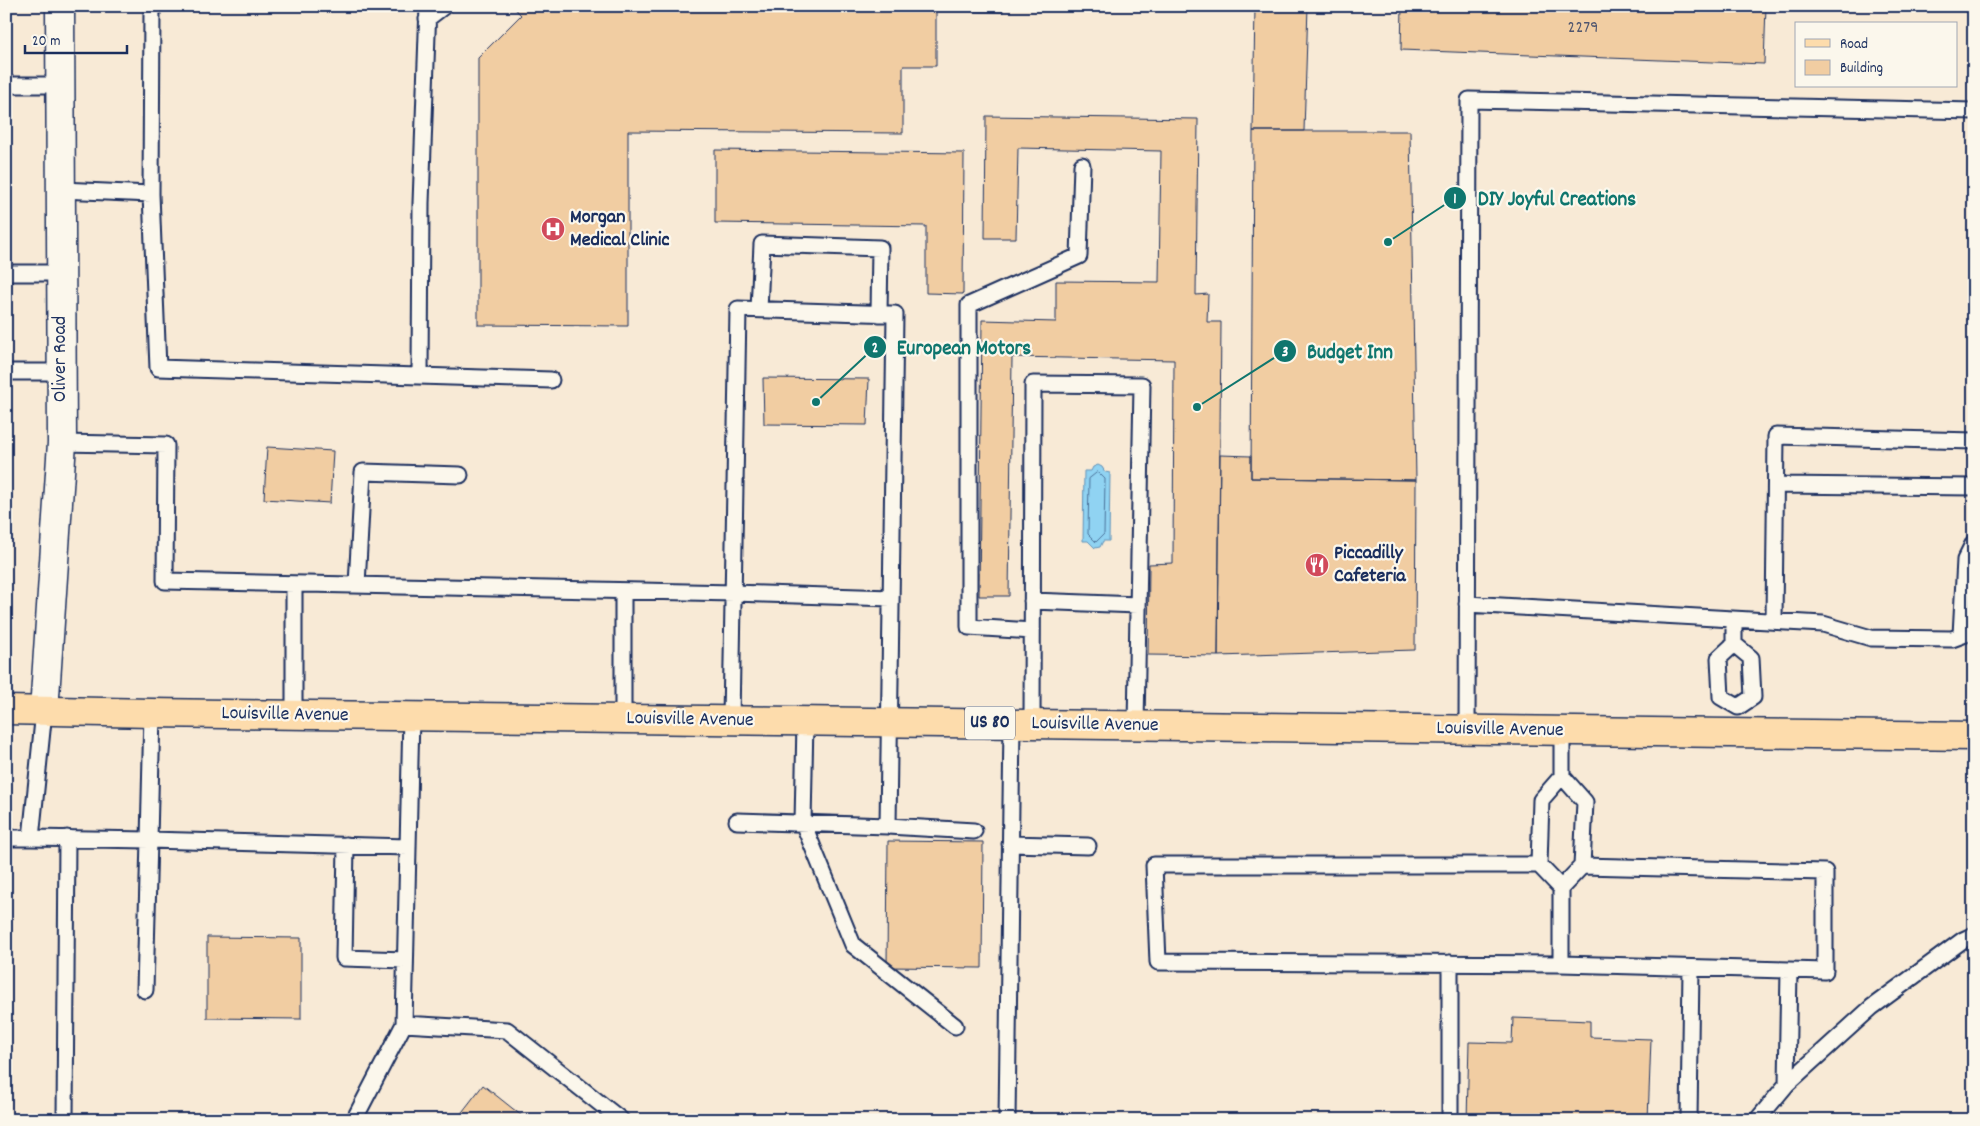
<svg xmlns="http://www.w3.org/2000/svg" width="1980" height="1126" font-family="Dekko,sans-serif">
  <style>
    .water { fill: #90d3f2; stroke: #6191b7 }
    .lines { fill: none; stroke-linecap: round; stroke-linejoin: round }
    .shore { stroke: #4a7199; stroke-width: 1 }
    .building { fill: #f1cda2; stroke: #1b2f5e }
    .lane-casing { stroke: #1b2f5e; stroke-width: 19 }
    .secondary-casing { stroke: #1b2f5e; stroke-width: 31 }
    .primary-casing { stroke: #1b2f5e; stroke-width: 31 }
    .lane { stroke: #fbf7ec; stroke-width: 15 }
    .secondary { stroke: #fbf7ec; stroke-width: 28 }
    .primary { stroke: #fddcac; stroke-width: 28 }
    .labels { text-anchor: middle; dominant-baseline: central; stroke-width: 4.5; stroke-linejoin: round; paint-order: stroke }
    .number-label { font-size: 18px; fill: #50566f }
    .shield { fill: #fbf7ec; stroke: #5e6b89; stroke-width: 1 }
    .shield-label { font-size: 19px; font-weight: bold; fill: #1b2f5e }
    .poi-label { font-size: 20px; font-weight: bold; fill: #1b2f5e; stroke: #fbf7ec; text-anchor: start }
    .street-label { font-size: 20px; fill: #1b2f5e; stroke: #fbf7ec }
    .leader { fill: none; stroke: #0f766e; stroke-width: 2 }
    .callout-dot { fill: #0f766e; stroke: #fbf7ec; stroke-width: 2 }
    .mark-label { font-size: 15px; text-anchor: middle; font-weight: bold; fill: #fff }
    .callout-label { font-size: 21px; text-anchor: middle; font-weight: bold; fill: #0f766e; stroke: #fbf7ec; stroke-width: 4.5; stroke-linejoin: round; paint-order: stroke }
  </style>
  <rect width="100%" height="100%" fill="#f8ead6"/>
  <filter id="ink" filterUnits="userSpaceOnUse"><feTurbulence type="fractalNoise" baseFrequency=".02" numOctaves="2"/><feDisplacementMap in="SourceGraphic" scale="10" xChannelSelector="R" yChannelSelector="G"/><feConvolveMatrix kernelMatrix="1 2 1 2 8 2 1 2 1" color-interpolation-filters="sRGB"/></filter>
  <g filter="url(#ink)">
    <path class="water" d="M 1098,465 L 1102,467 L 1105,472 L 1110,473 L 1109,541 L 1103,541 L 1100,547 L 1095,548 L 1088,541 L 1083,541 L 1084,471 L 1091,471 L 1093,467 Z"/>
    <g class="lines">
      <path class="shore" d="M 1098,472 L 1105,479 L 1104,534 L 1096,542 L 1088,534 L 1089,479 Z"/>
    </g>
    <path class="building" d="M 512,6 L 1003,6 L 1003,12 L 936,11 L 936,66 L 903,66 L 903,133 L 628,131 L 628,326 L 478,325 L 478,58 L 521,15 Z
      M 1255,6 L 1308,6 L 1304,131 L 1253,131 Z
      M 1402,6 L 1766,6 L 1764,64 L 1401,50 Z
      M 986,116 L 1198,119 L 1196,295 L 1208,294 L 1207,322 L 1221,322 L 1218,656 L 1148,655 L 1149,564 L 1173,563 L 1174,360 L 1012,357 L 1009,596 L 979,596 L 982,320 L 1056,322 L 1056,281 L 1159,282 L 1161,151 L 1018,148 L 1016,238 L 985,238 Z
      M 1253,131 L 1410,131 L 1416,480 L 1251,478 Z
      M 715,150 L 964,153 L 963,294 L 926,293 L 926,226 L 715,223 Z
      M 763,378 L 869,379 L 867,425 L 764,424 Z
      M 267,447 L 333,451 L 330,503 L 264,499 Z
      M 1220,455 L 1251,456 L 1251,478 L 1416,480 L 1415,650 L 1218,656 Z
      M 888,841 L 983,842 L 982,968 L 887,967 Z
      M 207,937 L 301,938 L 301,1019 L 207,1018 Z
      M 1513,1018 L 1590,1021 L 1590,1037 L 1651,1039 L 1648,1120 L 1467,1120 L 1469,1042 L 1512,1043 Z
      M 483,1085 L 527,1120 L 456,1120 Z"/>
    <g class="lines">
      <g class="lane-casing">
        <path id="lane" d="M 152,6 L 151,194 L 158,368 L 551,380
          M 427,19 L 444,6
          M 6,85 L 60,85
          M 61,190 L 151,194
          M 6,273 L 61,273
          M 759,310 L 762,244 L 880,248 L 879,314
          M 6,372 L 62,372
          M 420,376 L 421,203 L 428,6
          M 62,443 L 166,445 L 165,581 L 734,593 L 891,598
          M 1776,485 L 1974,487
          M 294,584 L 294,715
          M 357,585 L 363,472 L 460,475
          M 1032,601 L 1138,605
          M 1467,604 L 1823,624 L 1871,638 L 1952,639 L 1974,631
          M 1734,620 L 1734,644 L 1719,658 L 1721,697 L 1738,707
          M 1774,621 L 1776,436 L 1974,441
          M 1032,631 L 969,627 L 969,305 L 1079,256 L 1082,165
          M 1961,635 L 1965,560 L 1974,542
          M 1734,644 L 1751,658 L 1753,697 L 1738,707
          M 44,711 L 31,838 L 149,840 L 152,713
          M 411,716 L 404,1024 L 507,1030 L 621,1120
          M 623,719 L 623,591
          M 731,720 L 738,309 L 895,314 L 888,826 L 737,821
          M 805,721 L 803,823 L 853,945 L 955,1026
          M 1032,724 L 1033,384 L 1142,385 L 1136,725
          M 1467,729 L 1469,100 L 1974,111
          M 1562,776 L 1585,802 L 1582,866 L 1561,888 L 1539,865 L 1541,800 L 1562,776 L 1562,730
          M 888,826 L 974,831
          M 6,838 L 31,838
          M 1010,844 L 1088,846
          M 346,845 L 344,958 L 405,960
          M 1539,865 L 1154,865 L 1158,962 L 1561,964 L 1561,888
          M 1450,963 L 1450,1120
          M 1561,964 L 1825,971 L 1825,872 L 1582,866
          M 145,990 L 149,840 L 408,847
          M 1787,1084 L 1872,1007 L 1963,940 L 1974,935
          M 65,1120 L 67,838
          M 354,1120 L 404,1024
          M 1007,1120 L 1012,724
          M 1689,1120 L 1691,968
          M 1757,1120 L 1787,1084 L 1789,970"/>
      </g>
      <g class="secondary-casing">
        <path id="secondary" d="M 44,711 L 62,443 L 60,6"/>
      </g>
      <g class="primary-casing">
        <path id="primary" d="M 6,710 L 152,713 L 1974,736"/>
      </g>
      <use href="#lane" class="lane"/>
      <use href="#secondary" class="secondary"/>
      <use href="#primary" class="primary"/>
    </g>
  </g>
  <defs>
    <g id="hospital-disc" transform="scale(1.25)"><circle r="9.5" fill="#d1495b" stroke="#fbf7ec"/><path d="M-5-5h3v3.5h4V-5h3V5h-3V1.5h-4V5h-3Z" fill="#fff"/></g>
    <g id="restaurant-disc" transform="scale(1.25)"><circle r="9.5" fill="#d1495b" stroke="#fbf7ec"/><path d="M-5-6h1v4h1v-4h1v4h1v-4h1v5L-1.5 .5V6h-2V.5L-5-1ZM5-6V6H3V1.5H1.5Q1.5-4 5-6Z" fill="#fff"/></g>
  </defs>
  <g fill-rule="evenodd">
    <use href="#hospital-disc" x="553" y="229"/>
    <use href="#restaurant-disc" x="1317" y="565"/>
  </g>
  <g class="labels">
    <g class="number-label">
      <text x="1583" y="28">2279</text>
    </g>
    <rect class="shield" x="965" y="706.5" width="50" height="33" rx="4"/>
    <g class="shield-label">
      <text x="990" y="723">US 80</text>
    </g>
    <g class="poi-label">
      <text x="570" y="218">Morgan<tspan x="570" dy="23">Medical Clinic</tspan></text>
      <text x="1334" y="554">Piccadilly<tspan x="1334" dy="23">Cafeteria</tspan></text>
    </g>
    <g class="street-label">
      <text transform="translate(61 359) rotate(-90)">Oliver Road</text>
      <text transform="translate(285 715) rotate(1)">Louisville Avenue</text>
      <text transform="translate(690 720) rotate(1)">Louisville Avenue</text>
      <text transform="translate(1095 725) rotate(1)">Louisville Avenue</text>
      <text transform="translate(1500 730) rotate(1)">Louisville Avenue</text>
    </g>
  </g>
  <path class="leader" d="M1388 242L1455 198M816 402L875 347M1197 407L1285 351"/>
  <g class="callout-dot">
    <circle cx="1388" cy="242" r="5"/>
    <circle cx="816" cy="402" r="5"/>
    <circle cx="1197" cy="407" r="5"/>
    <circle cx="1455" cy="198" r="12"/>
    <circle cx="875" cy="347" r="12"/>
    <circle cx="1285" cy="351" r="12"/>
  </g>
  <g class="mark-label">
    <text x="1455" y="203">1</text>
    <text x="875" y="352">2</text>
    <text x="1285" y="356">3</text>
  </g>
  <g class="callout-label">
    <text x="1557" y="205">DIY Joyful Creations</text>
    <text x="964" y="354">European Motors</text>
    <text x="1350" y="358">Budget Inn</text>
  </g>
  <rect width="1980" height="1126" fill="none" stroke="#fbf7ec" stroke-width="25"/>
  <rect x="12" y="12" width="1955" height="1101" fill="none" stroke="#1b2f5e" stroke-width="2" filter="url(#ink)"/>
  <rect x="1795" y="22" width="162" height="65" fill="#fbf7ec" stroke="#a1a7b3"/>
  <rect x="1805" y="39" width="25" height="8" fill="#fddcac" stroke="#a1a7b3"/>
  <text x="1840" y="48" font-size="15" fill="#1b2f5e">Road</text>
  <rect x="1805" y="60" width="25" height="15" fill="#f1cda2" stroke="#a1a7b3"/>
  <text x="1840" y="72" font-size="15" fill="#1b2f5e">Building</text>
  <path d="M25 45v8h102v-8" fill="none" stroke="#1b2f5e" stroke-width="2.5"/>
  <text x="32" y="45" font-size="15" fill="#1b2f5e" stroke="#fbf7ec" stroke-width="4" paint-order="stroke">20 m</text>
</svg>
